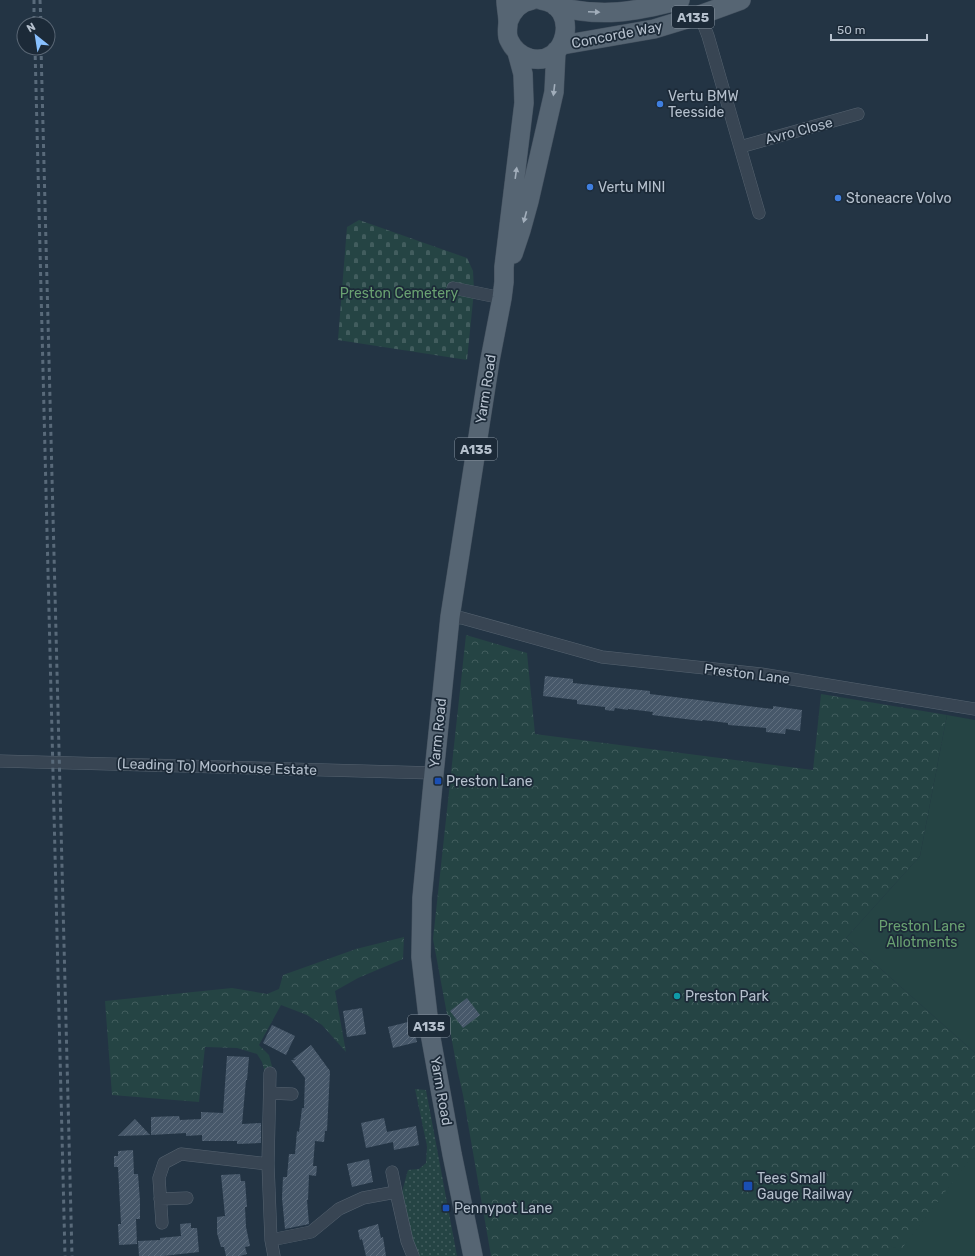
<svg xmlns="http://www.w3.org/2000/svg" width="975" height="1256" font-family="Rubik,sans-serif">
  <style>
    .grass { fill: url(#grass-dots) }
    .forest { fill: url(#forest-crowns) }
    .cemetery { fill: url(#cemetery-stones) }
    .garden { fill: #254444 }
    .building { fill: url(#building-hatch) }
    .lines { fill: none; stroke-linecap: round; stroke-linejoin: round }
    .minor-casing { stroke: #566370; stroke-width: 13 }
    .primary-casing { stroke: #44515f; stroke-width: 20 }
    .minor { stroke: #384553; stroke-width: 12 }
    .primary { stroke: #566573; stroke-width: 19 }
    .rail { stroke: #596a7a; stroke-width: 3; stroke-dasharray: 4 4; stroke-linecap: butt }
    .oneway { fill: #a2aebb }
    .shop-dot { fill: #3f7fe0; stroke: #1c2a38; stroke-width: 1.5 }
    .transit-dot { fill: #1a4fb4; stroke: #1c2a38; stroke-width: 1.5 }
    .culture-dot { fill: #0f9aa8; stroke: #1c2a38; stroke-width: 1.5 }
    .labels { text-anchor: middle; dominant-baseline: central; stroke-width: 3.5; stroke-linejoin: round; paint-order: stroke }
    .shield { fill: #1c2a38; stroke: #8793a0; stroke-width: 1 }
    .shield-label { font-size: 13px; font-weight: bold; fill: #b5c0cd }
    .street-label { font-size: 14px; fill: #b5c0cd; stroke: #1c2a38 }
    .poi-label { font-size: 14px; fill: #b5c0cd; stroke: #1c2a38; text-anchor: start }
    .park-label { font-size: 14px; fill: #69a071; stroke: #1c2a38 }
  </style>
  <defs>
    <pattern id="grass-dots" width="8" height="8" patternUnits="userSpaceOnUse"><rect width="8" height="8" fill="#254444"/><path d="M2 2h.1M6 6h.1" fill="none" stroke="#425d5e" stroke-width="1.8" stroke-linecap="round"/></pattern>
    <pattern id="forest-crowns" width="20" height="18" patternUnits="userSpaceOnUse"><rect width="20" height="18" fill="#254444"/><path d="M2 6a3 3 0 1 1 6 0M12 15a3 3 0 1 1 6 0" fill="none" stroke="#425d5e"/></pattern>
    <pattern id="cemetery-stones" width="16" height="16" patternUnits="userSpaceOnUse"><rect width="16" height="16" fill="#254444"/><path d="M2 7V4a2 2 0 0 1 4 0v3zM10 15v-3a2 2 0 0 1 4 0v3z" fill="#425d5e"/></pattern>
    <pattern id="building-hatch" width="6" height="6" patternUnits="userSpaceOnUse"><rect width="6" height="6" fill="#47586a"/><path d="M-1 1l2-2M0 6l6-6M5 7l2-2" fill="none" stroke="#5f6e7e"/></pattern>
  </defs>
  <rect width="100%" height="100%" fill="#233444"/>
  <path class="grass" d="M 415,1089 L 426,1090 L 457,1256 L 419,1256 L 408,1228 L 402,1192 L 408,1170 L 419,1169 L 426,1163 L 427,1146 Z"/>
  <path class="forest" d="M 466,635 L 527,653 L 535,734 L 813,770 L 821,694 L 947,715 L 920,856 L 846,938 L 975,1053 L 975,1256 L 491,1256 L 463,1095 L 457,1068 L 433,939 Z
    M 404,937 L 403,959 L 358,978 L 335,991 L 346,1052 L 322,1025 L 307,1015 L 281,1005 L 259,1045 L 269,1055 L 274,1074 L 265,1073 L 262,1062 L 257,1054 L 237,1048 L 205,1047 L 199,1102 L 112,1095 L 105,1001 L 232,988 L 267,994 L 279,989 L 283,975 L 356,949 Z"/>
  <path class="cemetery" d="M 359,220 L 467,258 L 473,271 L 474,291 L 467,360 L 338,340 L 347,227 Z"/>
  <path class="garden" d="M 947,715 L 975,720 L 975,1053 L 846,938 L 920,856 Z
    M 971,1158 L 975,1159 L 975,1256 L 885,1256 L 892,1246 L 900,1251 Z"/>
  <path class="building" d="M 545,676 L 573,679 L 573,683 L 650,691 L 650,694 L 773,709 L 773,706 L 802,710 L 800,731 L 786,729 L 785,734 L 766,732 L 766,728 L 728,725 L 728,723 L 703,720 L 702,721 L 652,715 L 653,712 L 628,709 L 628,710 L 615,708 L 614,711 L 605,710 L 605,707 L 577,704 L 577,700 L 543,696 Z
    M 467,998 L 480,1015 L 463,1028 L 450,1011 Z
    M 362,1008 L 366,1034 L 347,1037 L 343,1011 Z
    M 412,1021 L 417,1042 L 393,1048 L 388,1027 Z
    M 272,1025 L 295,1036 L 286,1055 L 263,1043 Z
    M 311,1045 L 330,1071 L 327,1131 L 325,1131 L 324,1142 L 315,1141 L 313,1166 L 317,1166 L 316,1176 L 309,1175 L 308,1200 L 307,1200 L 309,1224 L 285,1229 L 282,1198 L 283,1177 L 287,1177 L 289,1154 L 295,1154 L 297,1131 L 299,1132 L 302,1108 L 304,1108 L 305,1078 L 291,1060 L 296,1060 L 293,1059 Z
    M 227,1056 L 249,1057 L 247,1080 L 246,1080 L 242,1124 L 261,1123 L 261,1143 L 237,1144 L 237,1141 L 202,1141 L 202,1135 L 186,1136 L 186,1133 L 151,1135 L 151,1117 L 179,1116 L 180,1120 L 201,1119 L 201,1112 L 223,1113 Z
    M 384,1118 L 387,1132 L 416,1126 L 419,1145 L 394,1150 L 393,1142 L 366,1148 L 361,1123 Z
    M 135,1119 L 150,1135 L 118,1136 Z
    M 133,1150 L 134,1174 L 138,1174 L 140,1201 L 140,1219 L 136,1219 L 137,1244 L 119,1245 L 118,1224 L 121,1224 L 118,1167 L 114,1167 L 114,1156 L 118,1156 L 118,1151 Z
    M 369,1159 L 373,1182 L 352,1187 L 347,1164 Z
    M 240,1174 L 241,1181 L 245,1181 L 247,1207 L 245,1207 L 246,1227 L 250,1246 L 245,1247 L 247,1254 L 240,1256 L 226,1256 L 224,1247 L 221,1247 L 217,1233 L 217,1217 L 225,1216 L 221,1175 Z
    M 191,1223 L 191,1228 L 197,1228 L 199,1252 L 163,1256 L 139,1256 L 138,1241 L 160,1240 L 160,1238 L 181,1236 L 180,1224 Z
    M 378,1224 L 381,1238 L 383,1237 L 386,1256 L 366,1256 L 362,1239 L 360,1240 L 358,1230 Z"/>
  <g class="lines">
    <g class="minor-casing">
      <path id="minor" d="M 700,15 L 708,36 L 759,213
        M 740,147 L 858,114
        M 453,288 L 502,298
        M 450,617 L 462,618 L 602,657 L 761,674 L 975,709
        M 0,761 L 434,773
        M 270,1073 L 268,1164 L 271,1240 L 274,1256
        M 270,1093 L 292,1094
        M 392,1172 L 396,1192
        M 160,1199 L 187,1198
        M 162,1223 L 159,1178 L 164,1163 L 181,1154 L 268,1164
        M 271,1240 L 311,1232 L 339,1209 L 363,1198 L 396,1192 L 407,1241 L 413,1256"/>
    </g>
    <g class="primary-casing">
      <path id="primary" d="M 506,0 C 506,7 508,15 508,22 C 508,28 506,34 509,40 C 513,49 520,55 529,58 C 568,69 581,5 541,0
        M 555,6 C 602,18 634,12 680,0
        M 508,22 C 512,11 519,2 532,0
        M 562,45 L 654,29 L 700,15 L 741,0
        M 513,254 L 521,230 L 529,201 L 554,92 L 556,51
        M 473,1256 L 452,1154 L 430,1033 L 421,957 L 422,898 L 434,773 L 450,617 L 490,360 L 502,298 L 504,282 L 504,267 L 524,103 L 523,74 L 517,52"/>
    </g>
    <use href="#minor" class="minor"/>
    <use href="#primary" class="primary"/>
    <path class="rail" d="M 34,0 L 34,24
      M 40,0 L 41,24
      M 35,48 L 65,1256
      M 41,48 L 72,1256"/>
  </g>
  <defs><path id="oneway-solid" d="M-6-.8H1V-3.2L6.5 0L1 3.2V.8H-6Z"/></defs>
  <g class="oneway">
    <use href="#oneway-solid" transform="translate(594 12) rotate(3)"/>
    <use href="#oneway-solid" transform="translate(554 90) rotate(97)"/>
    <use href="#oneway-solid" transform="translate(516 173) rotate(-82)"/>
    <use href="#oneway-solid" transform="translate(525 217) rotate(105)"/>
  </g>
  <g class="shop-dot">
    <circle cx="660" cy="104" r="4"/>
    <circle cx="590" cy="187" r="4"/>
    <circle cx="838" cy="198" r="4"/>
  </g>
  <g class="transit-dot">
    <rect x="434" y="777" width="8" height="8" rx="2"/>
    <rect x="743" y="1181" width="10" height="10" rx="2"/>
    <rect x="442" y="1204" width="8" height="8" rx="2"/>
  </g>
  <circle class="culture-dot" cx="677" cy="996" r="4"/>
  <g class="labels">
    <g class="shield">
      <rect x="672" y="6" width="42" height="22" rx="3"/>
      <rect x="455" y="438" width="42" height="22" rx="3"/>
      <rect x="408" y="1015" width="42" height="22" rx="3"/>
    </g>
    <g class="shield-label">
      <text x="693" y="17">A135</text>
      <text x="476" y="449">A135</text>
      <text x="429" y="1026">A135</text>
    </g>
    <g class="street-label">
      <text transform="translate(617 35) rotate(-11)">Concorde Way</text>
      <text transform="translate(799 131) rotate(-15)">Avro Close</text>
      <text transform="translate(486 389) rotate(-81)">Yarm Road</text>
      <text transform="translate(747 674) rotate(7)">Preston Lane</text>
      <text transform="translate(438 733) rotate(-84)">Yarm Road</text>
      <text transform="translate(217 767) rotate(2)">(Leading To) Moorhouse Estate</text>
      <text transform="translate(441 1091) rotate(80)">Yarm Road</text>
    </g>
    <g class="poi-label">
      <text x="668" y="96">Vertu BMW<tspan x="668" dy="16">Teesside</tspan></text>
      <text x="598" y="187">Vertu MINI</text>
      <text x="846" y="198">Stoneacre Volvo</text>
      <text x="446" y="781">Preston Lane</text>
      <text x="685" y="996">Preston Park</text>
      <text x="757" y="1178">Tees Small<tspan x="757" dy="16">Gauge Railway</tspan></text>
      <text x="454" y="1208">Pennypot Lane</text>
    </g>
    <g class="park-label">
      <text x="399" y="293">Preston Cemetery</text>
      <text x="922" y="926">Preston Lane<tspan x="922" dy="16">Allotments</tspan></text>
    </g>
  </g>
  <g transform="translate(36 36) rotate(330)"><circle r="19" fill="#1c2a38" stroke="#596674"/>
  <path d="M0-3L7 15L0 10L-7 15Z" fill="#88c0ff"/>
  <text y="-6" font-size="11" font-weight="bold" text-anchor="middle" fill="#b5c0cd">N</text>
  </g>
  <path d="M831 34v6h96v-6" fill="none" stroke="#b5c0cd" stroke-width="2"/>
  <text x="837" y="34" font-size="12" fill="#b5c0cd" stroke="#1c2a38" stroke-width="3" paint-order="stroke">50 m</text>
</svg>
